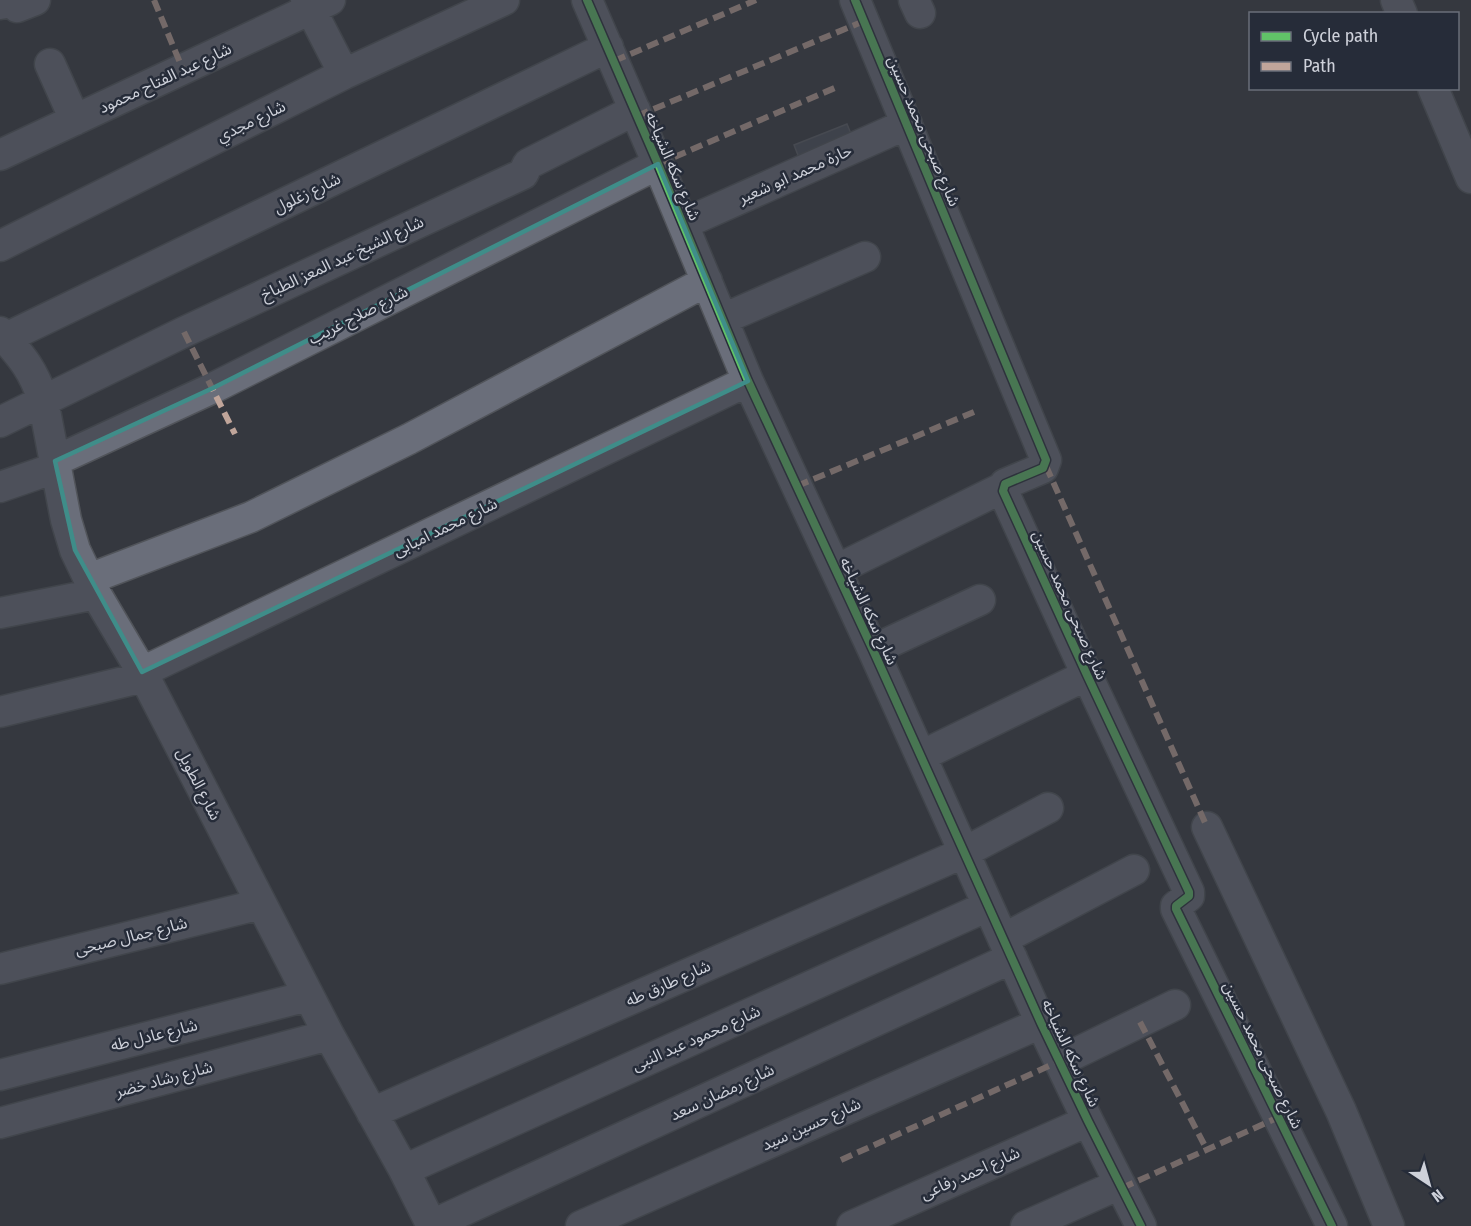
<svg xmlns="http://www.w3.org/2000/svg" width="1471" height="1226" font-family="'Fira Sans Condensed','Noto Sans Arabic',sans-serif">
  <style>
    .building { fill: #4a4f5a; stroke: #5c5e65; stroke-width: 1.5 }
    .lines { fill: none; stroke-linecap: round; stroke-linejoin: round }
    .street-casing { stroke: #51545a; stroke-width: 33 }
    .street { stroke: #6a6e7a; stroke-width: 30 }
    .quiet { stroke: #c0a59a; stroke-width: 6; stroke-dasharray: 12 6; stroke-linecap: butt }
    .cycleway-casing { stroke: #262c39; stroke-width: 11 }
    .cycleway { stroke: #61c268; stroke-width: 8 }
    .marked { fill: none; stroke: #3f8d89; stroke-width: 4.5; stroke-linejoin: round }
    .labels { text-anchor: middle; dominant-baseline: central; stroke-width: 5; stroke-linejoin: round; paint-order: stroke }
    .street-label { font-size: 16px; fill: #ced1da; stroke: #262c39 }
  </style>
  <rect width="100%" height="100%" fill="#35383f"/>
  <path class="building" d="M 847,124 L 856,146 L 803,168 L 794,145 Z"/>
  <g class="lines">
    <g class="street-casing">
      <path id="street" d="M 306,0 L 344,74
        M 587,0 L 658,164 L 748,381 L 873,650 L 1041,1023 L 1088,1121 L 1141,1226
        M 855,0 L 1046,460 L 1043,468 L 1005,484 L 1003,491 L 1087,675 L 1189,892 L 1189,896 L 1176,906 L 1176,909 L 1332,1226
        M 914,0 L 920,13
        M 1396,0 L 1402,14
        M 0,4 L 12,2 L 17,7 L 35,0
        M 50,64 L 75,120
        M 1433,88 L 1471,178
        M 0,155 L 330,0
        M 683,224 L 907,124
        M 0,246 L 344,74 L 504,0
        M 723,319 L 865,257
        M 0,332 C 21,356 33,369 43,400 L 66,520 L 75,550 L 96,594 L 142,672 L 329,1035 L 404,1170 L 432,1226
        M 6,338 L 608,47
        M 0,422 L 184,332 L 523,174 L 528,164 L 635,110
        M 55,461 L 213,388 L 658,164
        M 0,487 L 55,468
        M 836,570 L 1004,487
        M 89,579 L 251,517 L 409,439 L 707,281
        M 0,613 L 96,594
        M 873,650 L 980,600
        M 142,672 L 748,381
        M 0,712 L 144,677
        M 921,756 L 1087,675
        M 1207,827 L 1341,1111 L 1389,1226
        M 1003,939 L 1134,870
        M 0,969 L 261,904
        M 1060,1061 L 1175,1005
        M 0,1075 L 308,996
        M 372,1113 L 963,853 L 1048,808
        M 0,1123 L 329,1035
        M 404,1170 L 988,906
        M 432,1225 L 1012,958
        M 581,1226 L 1041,1023
        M 852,1226 L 1088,1121
        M 1026,1226 L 1120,1184"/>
    </g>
    <use href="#street" class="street"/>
    <path class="quiet" d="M 154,0 L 183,70
      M 614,61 L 756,0
      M 637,116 L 864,21
      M 658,164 L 837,87
      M 184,332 L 235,434
      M 1046,466 L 1207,827
      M 797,486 L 974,412
      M 1140,1022 L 1206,1148
      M 841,1160 L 1060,1061
      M 1122,1188 L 1279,1117"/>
    <g class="cycleway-casing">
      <path id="cycleway" d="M 587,0 L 658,164 L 748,381 L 873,650 L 1041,1023 L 1088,1121 L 1141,1226
        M 855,0 L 1046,460 L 1043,468 L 1005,484 L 1003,491 L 1087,675 L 1189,892 L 1189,896 L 1176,906 L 1176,909 L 1332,1226"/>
    </g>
    <use href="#cycleway" class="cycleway"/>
  </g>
  <path d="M0 0H1471V1226H0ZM 658,164 L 748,381 L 142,672 L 75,550 L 55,461 L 213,388 Z" fill="#35383f" fill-opacity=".55" fill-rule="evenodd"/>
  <path class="marked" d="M 658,164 L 748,381 L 142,672 L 75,550 L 55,461 L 213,388 Z"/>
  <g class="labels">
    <g class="street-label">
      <text transform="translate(165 78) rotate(-25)">شارع عبد الفتاح محمود</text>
      <text transform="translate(251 121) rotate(-26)">شارع مجدي</text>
      <text transform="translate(924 131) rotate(67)">شارع صبحى محمد حسين</text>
      <text transform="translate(673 166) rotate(67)">شارع سكه الشياخه</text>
      <text transform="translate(795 174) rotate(-24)">حارة محمد ابو شعير</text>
      <text transform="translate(307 193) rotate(-26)">شارع زغلول</text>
      <text transform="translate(342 258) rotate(-25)">شارع الشيخ عبد المعز الطباخ</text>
      <text transform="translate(358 315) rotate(-27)">شارع صلاح غريب</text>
      <text transform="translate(445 527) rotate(-26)">شارع محمد امبابى</text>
      <text transform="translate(1070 605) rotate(66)">شارع صبحى محمد حسين</text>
      <text transform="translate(869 611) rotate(65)">شارع سكه الشياخه</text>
      <text transform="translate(199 784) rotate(63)">شارع الطويل</text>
      <text transform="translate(131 936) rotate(-14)">شارع جمال صبحى</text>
      <text transform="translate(668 983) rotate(-24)">شارع طارق طه</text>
      <text transform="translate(154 1035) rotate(-14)">شارع عادل طه</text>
      <text transform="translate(696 1038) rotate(-24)">شارع محمود عبد النبى</text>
      <text transform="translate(1071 1053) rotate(65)">شارع سكه الشياخه</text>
      <text transform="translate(1263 1055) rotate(64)">شارع صبحى محمد حسين</text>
      <text transform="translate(164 1079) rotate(-15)">شارع رشاد خضر</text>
      <text transform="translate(722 1092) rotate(-25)">شارع رمضان سعد</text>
      <text transform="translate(811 1124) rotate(-24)">شارع حسين سيد</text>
      <text transform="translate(970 1173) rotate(-24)">شارع احمد رفاعى</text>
    </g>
  </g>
  <rect x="1249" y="12" width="210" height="78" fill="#262c39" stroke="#696e79" stroke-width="1.5"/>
  <rect x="1261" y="32" width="30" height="9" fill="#61c268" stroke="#696e79" stroke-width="1.5"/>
  <text x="1303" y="42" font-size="18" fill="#ced1da">Cycle path</text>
  <rect x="1261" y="62" width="30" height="9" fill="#c0a59a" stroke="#696e79" stroke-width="1.5"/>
  <text x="1303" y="72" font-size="18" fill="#ced1da">Path</text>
  <g transform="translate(1429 1184) rotate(144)" stroke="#262c39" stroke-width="4.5" paint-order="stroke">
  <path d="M0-4.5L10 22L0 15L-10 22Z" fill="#ced1da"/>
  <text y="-9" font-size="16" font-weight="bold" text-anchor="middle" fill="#ced1da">N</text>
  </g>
</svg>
